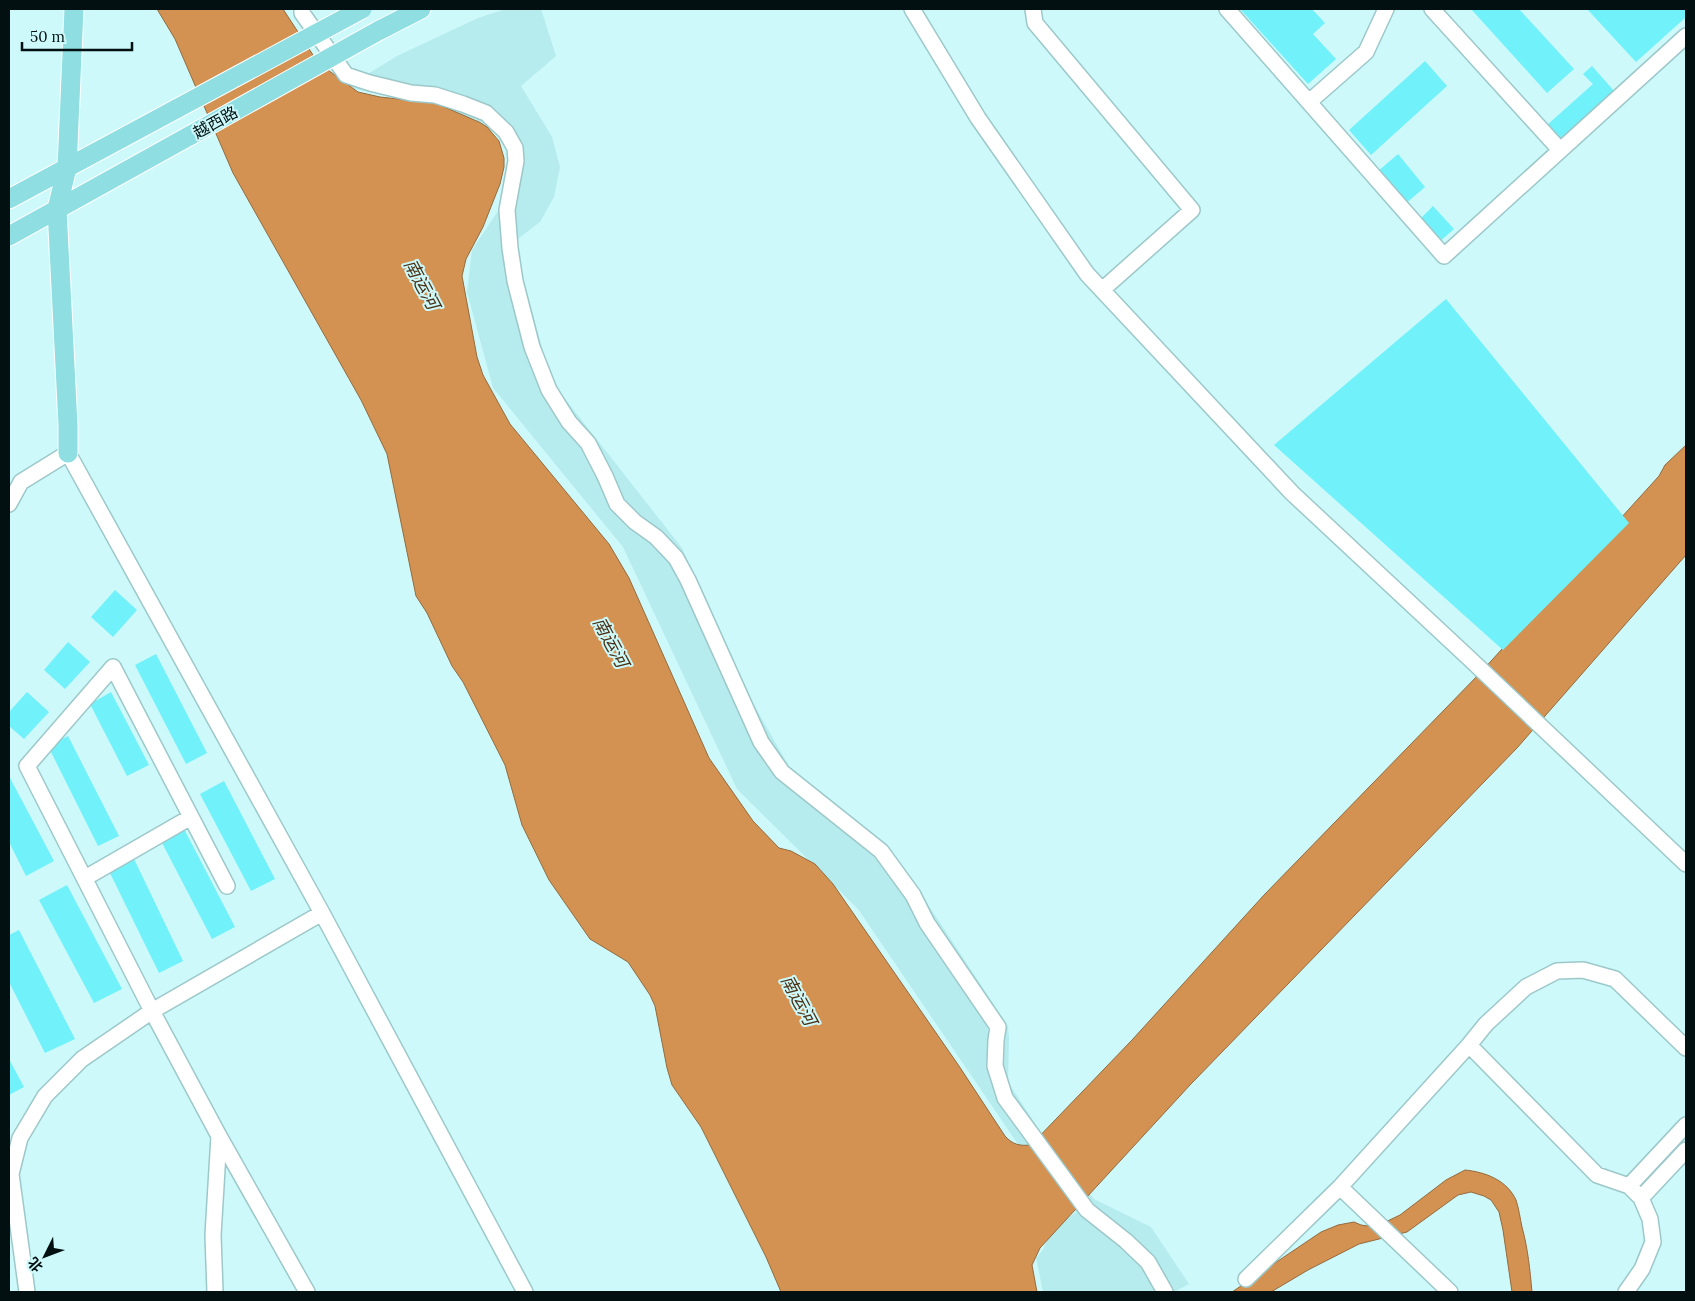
<svg xmlns="http://www.w3.org/2000/svg" width="1695" height="1301" font-family="Lora,'Noto Sans SC',serif">
  <style>
    .built { fill: #b6ecee }
    .water { fill: #d39251; stroke: #946b3e }
    .building { fill: #71f1f9 }
    .lines { fill: none; stroke-linecap: round; stroke-linejoin: round }
    .minor-casing { stroke: #9dc8ca; stroke-width: 18 }
    .major-casing { stroke: #fff; stroke-width: 21 }
    .minor { stroke: #fff; stroke-width: 15 }
    .major { stroke: #8edee2; stroke-width: 19 }
    .major-bridge-casing { stroke: #fff; stroke-width: 21; stroke-linecap: butt }
    .major-bridge { stroke: #8edee2; stroke-width: 19 }
    .labels { text-anchor: middle; dominant-baseline: central; stroke-width: 4; stroke-linejoin: round; paint-order: stroke }
    .street-label { font-size: 16px; fill: #021011; stroke: #cdf9fb }
    .water-label { font-size: 18px; font-style: italic; fill: #4c3115; stroke: #cdf9fb }
  </style>
  <rect width="100%" height="100%" fill="#cdf9fb"/>
  <path class="built" d="M 505,9 L 541,9 L 556,56 L 521,86 L 552,137 L 560,167 L 554,197 L 540,222 L 518,239 L 516,252 L 551,381 L 682,548 L 754,705 L 790,768 L 846,812 L 883,845 L 921,894 L 1008,1026 L 1009,1038 L 1008,1082 L 1042,1134 L 1094,1199 L 1151,1227 L 1189,1284 L 1174,1292 L 1043,1292 L 1036,1258 L 1042,1251 L 1051,1232 L 1076,1212 L 1024,1153 L 858,909 L 737,789 L 623,547 L 493,388 L 467,292 L 472,250 L 500,208 L 511,162 L 510,150 L 495,133 L 475,119 L 422,101 L 355,89 L 350,85 L 397,56 L 478,18 Z"/>
  <path class="water" d="M 157,9 L 283,9 L 315,58 L 328,70 L 358,92 L 380,97 L 435,103 L 479,122 L 487,127 L 499,141 L 504,158 L 504,167 L 500,184 L 483,227 L 466,259 L 462,276 L 477,357 L 483,375 L 510,424 L 609,544 L 629,578 L 709,758 L 753,821 L 779,848 L 791,851 L 815,864 L 833,884 L 959,1066 L 1005,1136 C 1013,1145 1020,1146 1031,1145 L 1132,1040 L 1264,895 L 1482,671 L 1659,476 L 1665,465 L 1686,445 L 1686,555 L 1517,748 L 1190,1085 L 1040,1248 L 1032,1265 L 1037,1292 L 781,1292 L 766,1257 L 701,1127 L 672,1085 L 667,1068 L 655,1006 L 650,995 L 628,962 L 590,939 L 549,880 L 522,825 L 505,765 L 463,682 L 452,666 L 427,613 L 416,596 L 387,454 L 361,400 L 233,173 L 175,39 Z
    M 1465,1170 C 1485,1172 1507,1180 1516,1200 C 1519,1209 1520,1218 1522,1227 C 1528,1249 1530,1270 1532,1292 L 1512,1292 L 1503,1230 L 1499,1212 L 1491,1200 L 1484,1196 L 1471,1192 L 1458,1195 L 1407,1232 L 1359,1244 L 1308,1270 L 1271,1292 L 1232,1292 L 1321,1232 L 1338,1225 L 1354,1222 L 1361,1225 L 1375,1227 L 1400,1215 L 1446,1180 Z"/>
  <path class="building" d="M 1240,9 L 1312,9 L 1325,23 L 1313,34 L 1336,59 L 1308,84 Z
    M 1471,9 L 1519,9 L 1574,69 L 1547,93 Z
    M 1587,9 L 1686,9 L 1686,17 L 1636,62 Z
    M 1425,61 L 1447,86 L 1371,155 L 1349,130 Z
    M 1592,66 L 1615,92 L 1560,142 L 1546,126 L 1593,84 L 1583,74 Z
    M 1398,154 L 1425,187 L 1404,205 L 1377,172 Z
    M 1433,206 L 1454,229 L 1438,243 L 1418,221 Z
    M 1446,299 L 1629,523 L 1503,650 L 1274,445 Z
    M 115,590 L 137,610 L 113,637 L 91,617 Z
    M 68,642 L 90,662 L 65,689 L 44,670 Z
    M 156,654 L 207,753 L 186,764 L 135,665 Z
    M 27,692 L 49,712 L 24,739 L 9,726 L 9,712 Z
    M 111,692 L 149,765 L 127,776 L 90,704 Z
    M 68,736 L 119,836 L 98,846 L 48,746 Z
    M 9,776 L 54,861 L 26,876 L 9,842 Z
    M 224,781 L 275,879 L 251,891 L 200,794 Z
    M 183,827 L 235,927 L 212,939 L 160,839 Z
    M 134,859 L 183,961 L 159,973 L 109,871 Z
    M 67,885 L 122,989 L 94,1003 L 39,900 Z
    M 19,930 L 75,1039 L 45,1053 L 9,982 L 9,935 Z
    M 9,1059 L 24,1087 L 9,1095 Z"/>
  <g class="lines">
    <g class="minor-casing">
      <path id="minor" d="M 302,9 L 302,13 L 346,75 L 370,83 L 411,93 L 435,95 L 463,104 L 486,113 L 506,132 L 515,148 L 516,161 L 507,210 L 510,248 L 515,281 L 532,347 L 549,390 L 569,422 L 588,443 L 605,476 L 617,504 L 635,522 L 656,537 L 676,558 L 688,580 L 761,742 L 782,772 L 881,851 L 913,895 L 927,923 L 998,1027 L 996,1040 L 995,1066 L 1005,1098 L 1087,1210 L 1126,1241 L 1148,1262 L 1165,1292
        M 912,9 L 978,118 L 1087,274 L 1292,493 L 1471,660 L 1686,864
        M 1033,9 L 1035,23 L 1192,210 L 1102,290
        M 1227,9 L 1444,256 L 1686,36
        M 1432,9 L 1560,150
        M 1309,102 L 1366,52 L 1386,9
        M 9,504 L 21,482 L 68,453 L 322,913 L 525,1292
        M 85,878 L 191,817
        M 1469,1045 L 1486,1024 L 1526,987 L 1557,971 L 1583,970 L 1615,979 L 1686,1048
        M 1629,1186 L 1686,1125
        M 1340,1187 L 1450,1292
        M 1641,1198 L 1686,1150
        M 1246,1279 L 1340,1187 L 1469,1045 L 1597,1175 L 1629,1186 L 1641,1198 L 1650,1219 L 1653,1242 L 1642,1269 L 1626,1292
        M 27,1292 L 11,1174 L 20,1138 L 45,1096 L 82,1059 L 152,1011 L 27,766 L 113,667 L 227,886
        M 215,1292 L 213,1235 L 219,1136
        M 307,1292 L 219,1136 L 152,1011 L 322,913"/>
    </g>
    <g class="major-casing">
      <path id="major" d="M 378,31 L 421,9
        M 9,199 L 178,108
        M 9,236 L 191,135
        M 68,453 L 68,425 L 57,209 L 67,168 L 74,9"/>
    </g>
    <use href="#minor" class="minor"/>
    <use href="#major" class="major"/>
    <g class="major-bridge-casing">
      <path id="major-bridge" d="M 178,108 L 362,9
        M 191,135 L 378,31"/>
    </g>
    <use href="#major-bridge" class="major-bridge"/>
  </g>
  <g class="labels">
    <g class="street-label">
      <text transform="translate(215 122) rotate(-29)">越西路</text>
    </g>
    <g class="water-label">
      <text transform="translate(422 284) rotate(62)">南运河</text>
      <text transform="translate(611 642) rotate(62)">南运河</text>
      <text transform="translate(799 1000) rotate(62)">南运河</text>
    </g>
  </g>
  <rect width="1695" height="1301" fill="none" stroke="#021011" stroke-width="20"/>
  <g transform="translate(45 1256) rotate(228)" stroke="#cdf9fb" stroke-width="4" paint-order="stroke">
  <path d="M0-4L9 19L0 12L-9 19Z" fill="#021011"/>
  <text y="-8" font-size="14" font-weight="bold" text-anchor="middle" fill="#021011">北</text>
  </g>
  <path d="M22 42v8h110v-8" fill="none" stroke="#021011" stroke-width="2.5"/>
  <text x="30" y="42" font-size="15" fill="#021011" stroke="#cdf9fb" stroke-width="4" paint-order="stroke">50 m</text>
</svg>
